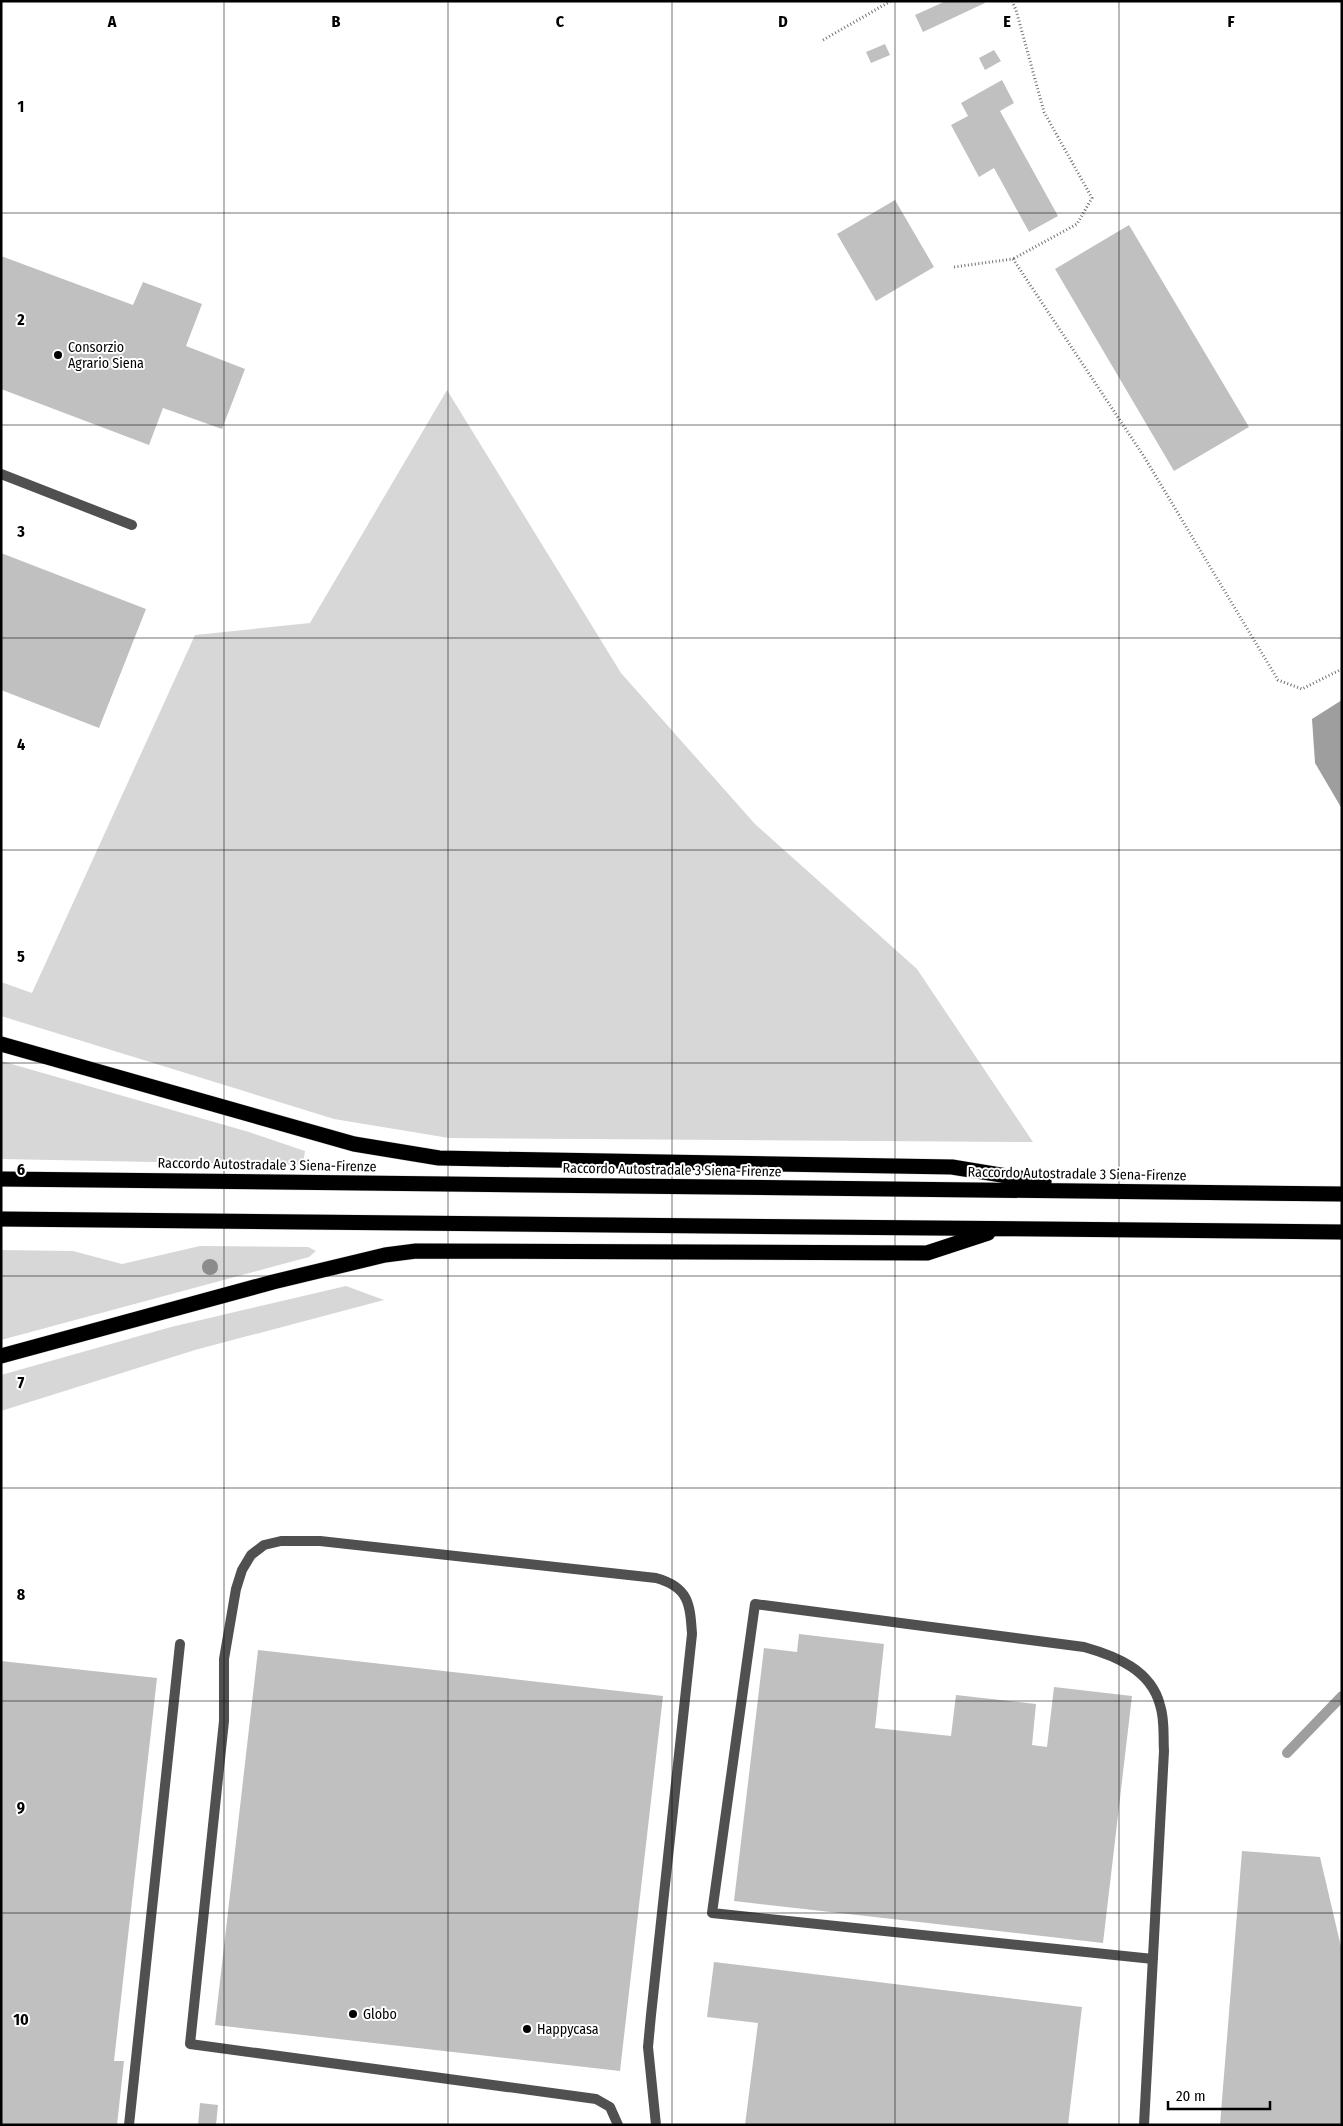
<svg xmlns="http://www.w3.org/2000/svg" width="1343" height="2126" font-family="'Fira Sans Condensed',sans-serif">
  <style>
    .green { fill: #d7d7d7 }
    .water { fill: #9e9e9e }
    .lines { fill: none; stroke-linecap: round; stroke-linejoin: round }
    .stream { stroke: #9e9e9e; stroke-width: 10 }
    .building { fill: #c0c0c0 }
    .motorway-casing { stroke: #dbdbdb; stroke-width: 16 }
    .path { stroke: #727272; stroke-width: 3; stroke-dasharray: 1 2.5; stroke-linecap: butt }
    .service { stroke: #505050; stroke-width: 10 }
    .motorway { stroke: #000; stroke-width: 15 }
    .tree { fill: #8c8c8c }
    .grid { fill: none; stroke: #000; stroke-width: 1; stroke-opacity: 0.55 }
    .poi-dot { fill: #000; stroke: #fff; stroke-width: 2 }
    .labels { text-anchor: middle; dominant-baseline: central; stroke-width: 4; stroke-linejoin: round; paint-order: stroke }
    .poi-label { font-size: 14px; fill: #000; stroke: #fff; text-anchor: start }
    .street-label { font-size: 14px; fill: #000; stroke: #fff }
    .grid-label { font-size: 16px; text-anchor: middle; font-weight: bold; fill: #000; stroke: #fff; stroke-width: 4; stroke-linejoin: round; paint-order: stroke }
  </style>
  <rect width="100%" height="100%" fill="#fff"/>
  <path class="green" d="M 447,390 L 621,673 L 755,824 L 917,969 L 1033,1142 L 449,1138 L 334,1119 L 1,1016 L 1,982 L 32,993 L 195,635 L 310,623 Z
    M 1,1061 L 249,1132 L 305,1151 L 303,1165 L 1,1159 Z
    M 200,1246 L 308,1247 L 316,1251 L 309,1257 L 1,1340 L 1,1250 L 73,1251 L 122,1264 Z
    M 346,1286 L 384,1300 L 195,1350 L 1,1411 L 1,1375 L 171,1327 Z"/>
  <path class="water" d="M 1342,700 L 1342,809 L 1315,763 L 1312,719 Z"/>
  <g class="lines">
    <path class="stream" d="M 1287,1753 L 1342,1696"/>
  </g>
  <path class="building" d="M 946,1 L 984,1 L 985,3 L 923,32 L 915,15 Z
    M 885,44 L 890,55 L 871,63 L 866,52 Z
    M 994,50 L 1001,61 L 985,70 L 979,58 Z
    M 1002,80 L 1014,103 L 1000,111 L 1058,216 L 1029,232 L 994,168 L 979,177 L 951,125 L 968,116 L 961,103 Z
    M 895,200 L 934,267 L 876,301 L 837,234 Z
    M 1129,225 L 1249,427 L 1174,471 L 1055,269 Z
    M 1,256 L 133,305 L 143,282 L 202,304 L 186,346 L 245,369 L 222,429 L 163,408 L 149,445 L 1,389 Z
    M 1,553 L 146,609 L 99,728 L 1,690 Z
    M 799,1634 L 884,1644 L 875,1728 L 951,1736 L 956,1695 L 1036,1704 L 1032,1745 L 1047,1747 L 1054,1687 L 1132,1696 L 1103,1943 L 734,1901 L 764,1648 L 797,1652 Z
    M 258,1650 L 663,1696 L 620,2071 L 215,2025 Z
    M 1,1661 L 157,1678 L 114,2061 L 124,2061 L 117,2125 L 1,2125 Z
    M 1242,1851 L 1320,1857 L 1342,1951 L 1342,2125 L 1220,2125 Z
    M 714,1962 L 1082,2007 L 1068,2125 L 745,2125 L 758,2023 L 707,2017 Z
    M 200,2103 L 218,2105 L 216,2125 L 198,2125 Z"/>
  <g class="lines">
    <g class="motorway-casing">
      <path id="motorway" d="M 1,1044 L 354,1144 L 439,1158 L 488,1159 L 952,1167 L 1044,1182
        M 1,1179 L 1342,1194
        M 1,1219 L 1342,1232
        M 1,1356 L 273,1282 L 385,1255 L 416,1251 L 927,1253 L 988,1233"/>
    </g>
    <path class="path" d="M 1012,1 L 1016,10 L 1044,112 L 1092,198 L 1077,224 L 1013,259
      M 823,40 L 891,1
      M 954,267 L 1013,259 L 1143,455 L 1278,680 L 1302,689 L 1342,669"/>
    <path class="service" d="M 1,474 L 132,525
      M 129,2125 L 180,1644
      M 618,2125 L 610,2107 L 596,2099 L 190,2044 L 224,1721 L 224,1659 L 236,1589 L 242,1570 L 251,1555 L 264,1545 L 281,1541 L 320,1541 L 656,1578 C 689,1587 690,1604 692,1634 L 651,2015 L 648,2047 L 656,2125
      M 1144,2125 L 1164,1751 C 1163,1736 1165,1720 1160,1705 C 1151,1670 1116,1656 1084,1647 L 755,1604 L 712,1913 L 1153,1959"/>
    <use href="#motorway" class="motorway"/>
  </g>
  <circle class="tree" cx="210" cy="1267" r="8"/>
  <path class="grid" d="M 224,1 L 224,2125M 448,1 L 448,2125M 672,1 L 672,2125M 895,1 L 895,2125M 1119,1 L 1119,2125M 1,213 L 1342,213M 1,425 L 1342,425M 1,638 L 1342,638M 1,850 L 1342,850M 1,1063 L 1342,1063M 1,1276 L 1342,1276M 1,1488 L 1342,1488M 1,1701 L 1342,1701M 1,1913 L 1342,1913"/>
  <g class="poi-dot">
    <circle cx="58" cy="355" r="5"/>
    <circle cx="353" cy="2014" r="5"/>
    <circle cx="527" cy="2029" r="5"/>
  </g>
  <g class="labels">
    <g class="poi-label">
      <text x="68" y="347">Consorzio<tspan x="68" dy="16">Agrario Siena</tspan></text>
      <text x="363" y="2014">Globo</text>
      <text x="537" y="2029">Happycasa</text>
    </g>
    <g class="street-label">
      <text transform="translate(267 1165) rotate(1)">Raccordo Autostradale 3 Siena-Firenze</text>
      <text transform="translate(672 1170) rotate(1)">Raccordo Autostradale 3 Siena-Firenze</text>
      <text transform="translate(1077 1174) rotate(1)">Raccordo Autostradale 3 Siena-Firenze</text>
    </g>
  </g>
  <g class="grid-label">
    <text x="112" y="27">A</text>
    <text x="336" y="27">B</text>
    <text x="560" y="27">C</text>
    <text x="783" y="27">D</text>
    <text x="1007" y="27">E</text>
    <text x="1231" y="27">F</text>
    <text x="21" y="112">1</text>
    <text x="21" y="325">2</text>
    <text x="21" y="537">3</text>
    <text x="21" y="750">4</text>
    <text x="21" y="962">5</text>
    <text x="21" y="1175">6</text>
    <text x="21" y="1388">7</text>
    <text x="21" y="1600">8</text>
    <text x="21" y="1813">9</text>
    <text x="21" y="2025">10</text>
  </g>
  <rect width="1343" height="2126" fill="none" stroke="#000000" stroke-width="5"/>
  <path d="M1168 2101v8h102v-8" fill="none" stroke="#000000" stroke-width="2.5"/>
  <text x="1176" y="2101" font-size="15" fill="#000000" stroke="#ffffff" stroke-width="4" paint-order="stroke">20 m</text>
</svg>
